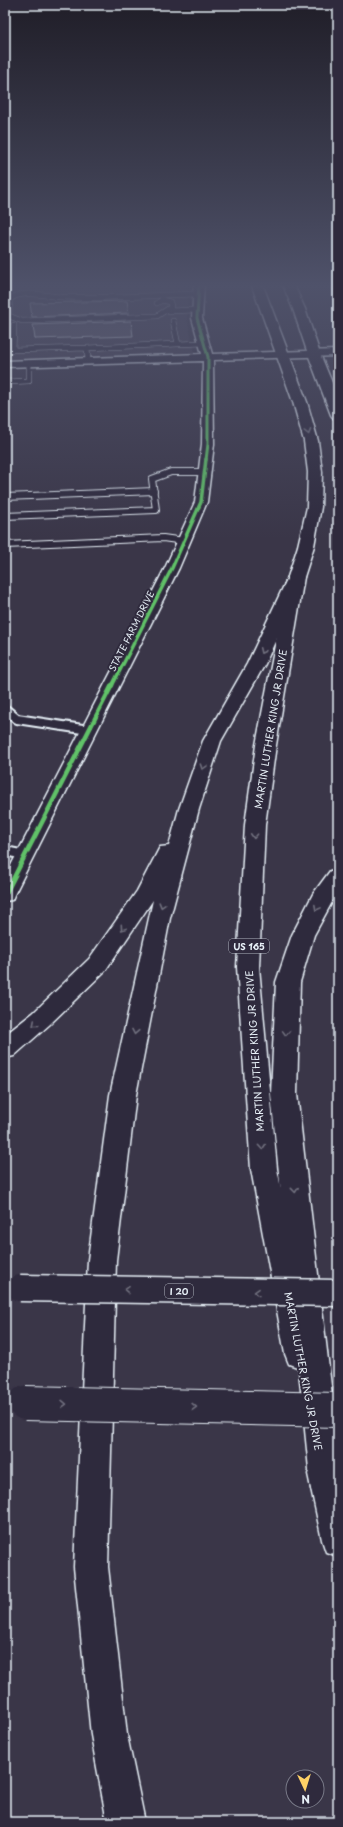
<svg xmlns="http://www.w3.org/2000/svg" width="343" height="1827" font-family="'Playpen Sans',sans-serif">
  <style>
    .built { fill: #464354 }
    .building { fill: #636171; stroke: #e8f1f8 }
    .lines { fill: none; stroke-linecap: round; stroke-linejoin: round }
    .service-far2-casing { stroke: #e8f1f8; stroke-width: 6 }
    .service-far1-casing { stroke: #e8f1f8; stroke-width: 8 }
    .service-casing { stroke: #e8f1f8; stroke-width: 12 }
    .minor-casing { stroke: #e8f1f8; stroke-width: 3 }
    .trunk-casing { stroke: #e8f1f8; stroke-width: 3 }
    .motorway-casing { stroke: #e8f1f8; stroke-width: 3 }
    .service-far2 { stroke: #2f2a3d; stroke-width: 5 }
    .service-far1 { stroke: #2f2a3d; stroke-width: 6 }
    .service { stroke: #2f2a3d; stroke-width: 8 }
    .minor { fill: #2f2a3d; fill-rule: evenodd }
    .trunk { fill: #2f2a3d; fill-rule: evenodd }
    .motorway { fill: #2f2a3d; fill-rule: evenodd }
    .motorway-bridge-far1-casing { stroke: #e8f1f8; stroke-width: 29; stroke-linecap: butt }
    .motorway-bridge-casing { stroke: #e8f1f8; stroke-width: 36; stroke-linecap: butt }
    .motorway-bridge-far1 { stroke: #2f2a3d; stroke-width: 26 }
    .motorway-bridge { stroke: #2f2a3d; stroke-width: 34 }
    .cycleway-far2-casing { stroke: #2f2a3d; stroke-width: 4.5 }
    .cycleway-far1-casing { stroke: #2f2a3d; stroke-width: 5.5 }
    .cycleway-casing { stroke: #2f2a3d; stroke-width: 7 }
    .cycleway-far2 { stroke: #61c268; stroke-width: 3 }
    .cycleway-far1 { stroke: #61c268; stroke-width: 3.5 }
    .cycleway { stroke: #61c268; stroke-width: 4.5 }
    .oneway { stroke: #70707e }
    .labels { text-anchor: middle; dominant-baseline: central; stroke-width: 4; stroke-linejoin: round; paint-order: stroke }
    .far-street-label { font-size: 9px; fill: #e8f1f8; stroke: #2f2a3d }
    .shield { fill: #2f2a3d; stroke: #b0b5c0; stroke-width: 1 }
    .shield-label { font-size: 9px; font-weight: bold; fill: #e8f1f8 }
    .street-label { font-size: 10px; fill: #e8f1f8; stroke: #2f2a3d }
  </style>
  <rect width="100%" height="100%" fill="#3a3648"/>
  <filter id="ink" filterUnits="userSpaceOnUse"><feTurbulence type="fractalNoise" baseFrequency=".025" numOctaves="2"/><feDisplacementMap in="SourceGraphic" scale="8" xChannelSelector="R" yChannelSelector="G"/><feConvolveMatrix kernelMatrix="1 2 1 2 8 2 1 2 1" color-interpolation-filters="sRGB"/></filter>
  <g filter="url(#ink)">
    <path class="built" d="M 188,283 L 187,319 L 195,352 L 192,354 L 181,355 L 5,362 L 5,288 Z"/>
    <path class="building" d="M 127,301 L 129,313 L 32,317 L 30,303 Z
      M 131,321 L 133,336 L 35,339 L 33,325 Z"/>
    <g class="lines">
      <g class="service-far2-casing">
        <path id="service-far2" d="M 157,303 L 162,300 L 170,302 L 171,307 L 157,316 L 22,321 L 9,316 L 10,299 C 23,289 45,296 60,297 C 106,299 152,295 198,294
          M 166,311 L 197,310
          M 173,321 L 178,344 L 204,343
          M 14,325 L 13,350 L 87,348 L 88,361
          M 87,348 L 178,344
          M 5,382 L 29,381 L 29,363"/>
      </g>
      <g class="service-far1-casing">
        <path id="service-far1" d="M 5,497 L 154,491
          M 5,516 L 156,510 L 152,479 L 171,472 L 205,472
          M 5,545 L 163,538 L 184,541"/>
      </g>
      <g class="service-casing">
        <path id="service" d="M 5,709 L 17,719 L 89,730
          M 5,851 L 25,855"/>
      </g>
      <g class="minor-casing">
        <path id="minor" d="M 194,283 L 204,283 L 202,318 L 212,354 L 338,350 L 338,356 L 213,360 L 214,444 L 207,502 L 179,568 L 14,895 L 12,900 L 5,901 L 5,877 L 165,568 L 195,502 L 202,444 L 203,361 L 5,367 L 5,361 L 202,354 L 192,318 Z
          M 329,283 L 338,283 L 338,292 L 335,291 Z"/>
      </g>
      <g class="trunk-casing">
        <path id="trunk" d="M 251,283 L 262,283 L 307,402 L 318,441 L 322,472 L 321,507 L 314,546 L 304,577 L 276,745 L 265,825 L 259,967 L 277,1169 L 315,1354 L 311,1364 L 300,1368 L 289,1364 L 285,1354 L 251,1169 L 237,967 L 245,825 L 256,745 L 288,577 L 298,546 L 307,507 L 308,472 L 304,441 L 293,402 Z
          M 282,283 L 293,283 L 305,309 L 320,354 L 338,397 L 338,419 L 333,418 L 331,415 L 308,354 L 293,309 Z
          M 324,1458 L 335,1463 L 338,1469 L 338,1556 L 326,1552 L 322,1540 L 308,1474 L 313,1463 Z"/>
      </g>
      <g class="motorway-casing">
        <path id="motorway" d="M 296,572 L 302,574 L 304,577 L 265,664 L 221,741 L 199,809 L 170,918 L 136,1095 L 116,1260 L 108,1567 L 127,1735 L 145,1822 L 107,1822 L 91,1735 L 74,1567 L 88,1260 L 110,1095 L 153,900 L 105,971 L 49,1025 L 14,1056 L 5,1058 L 5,1035 L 33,1013 L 89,959 L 137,891 L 160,847 L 169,846 L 179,809 L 203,741 L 247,664 L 288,577 L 290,574 Z
          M 338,869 L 338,891 L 314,935 L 300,982 L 297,1094 L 338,1446 L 338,1500 L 327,1505 L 316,1500 L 311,1489 L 271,1094 L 276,982 L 292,935 L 313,894 L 330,871 Z"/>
      </g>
      <use href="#service-far2" class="service-far2"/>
      <use href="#service-far1" class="service-far1"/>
      <use href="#service" class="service"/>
      <use href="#minor" class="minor"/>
      <use href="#trunk" class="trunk"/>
      <use href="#motorway" class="motorway"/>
      <g class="motorway-bridge-far1-casing">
        <path id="motorway-bridge-far1" d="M 20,1288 L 338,1293"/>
      </g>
      <g class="motorway-bridge-casing">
        <path id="motorway-bridge" d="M 25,1403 L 338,1410"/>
      </g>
      <use href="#motorway-bridge-far1" class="motorway-bridge-far1"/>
      <use href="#motorway-bridge" class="motorway-bridge"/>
      <g class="cycleway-far2-casing">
        <path id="cycleway-far2" d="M 199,283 L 197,318 L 208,357 L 208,444 L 206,460"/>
      </g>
      <g class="cycleway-far1-casing">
        <path id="cycleway-far1" d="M 112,686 L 172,568 L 201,502 L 206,459"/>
      </g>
      <g class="cycleway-casing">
        <path id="cycleway" d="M 5,895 L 112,685"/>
      </g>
      <use href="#cycleway-far2" class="cycleway-far2"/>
      <use href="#cycleway-far1" class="cycleway-far1"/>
      <use href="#cycleway" class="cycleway"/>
    </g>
    <defs><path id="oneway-chevron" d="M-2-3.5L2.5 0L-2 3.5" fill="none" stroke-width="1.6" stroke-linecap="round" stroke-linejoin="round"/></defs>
    <g class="oneway">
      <use href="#oneway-chevron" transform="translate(308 432) rotate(75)"/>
      <use href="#oneway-chevron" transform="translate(262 651) rotate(115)"/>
      <use href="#oneway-chevron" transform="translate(203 767) rotate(108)"/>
      <use href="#oneway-chevron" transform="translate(254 836) rotate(93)"/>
      <use href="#oneway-chevron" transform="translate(162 905) rotate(106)"/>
      <use href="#oneway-chevron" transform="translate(317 908) rotate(118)"/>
      <use href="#oneway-chevron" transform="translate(123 928) rotate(125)"/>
      <use href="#oneway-chevron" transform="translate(35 1024) rotate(140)"/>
      <use href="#oneway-chevron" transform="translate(135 1032) rotate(101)"/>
      <use href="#oneway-chevron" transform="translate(286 1033) rotate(92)"/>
      <use href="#oneway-chevron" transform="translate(262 1147) rotate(85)"/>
      <use href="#oneway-chevron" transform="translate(295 1190) rotate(84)"/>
      <use href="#oneway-chevron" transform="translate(127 1290) rotate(-179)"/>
      <use href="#oneway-chevron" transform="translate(257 1292) rotate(-179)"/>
      <use href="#oneway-chevron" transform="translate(64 1404) rotate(1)"/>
      <use href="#oneway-chevron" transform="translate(194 1407) rotate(1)"/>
    </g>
  </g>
  <linearGradient id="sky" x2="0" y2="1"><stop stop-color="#201e28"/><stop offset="0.53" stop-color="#4f526a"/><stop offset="1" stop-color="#4f526a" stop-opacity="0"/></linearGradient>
  <rect width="343" height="539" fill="url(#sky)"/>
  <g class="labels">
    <g class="far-street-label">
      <text transform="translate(131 631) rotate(-63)">STATE FARM DRIVE</text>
    </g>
    <g class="shield">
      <rect x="229" y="939" width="40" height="14" rx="3"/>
      <rect x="165" y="1284" width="28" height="14" rx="3"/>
    </g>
    <g class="shield-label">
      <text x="249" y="946">US 165</text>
      <text x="179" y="1291">I 20</text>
    </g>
    <g class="street-label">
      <text transform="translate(270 729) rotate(-81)">MARTIN LUTHER KING JR DRIVE</text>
      <text transform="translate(254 1051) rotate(-94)">MARTIN LUTHER KING JR DRIVE</text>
      <text transform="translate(304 1371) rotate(79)">MARTIN LUTHER KING JR DRIVE</text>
    </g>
  </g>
  <rect width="343" height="1827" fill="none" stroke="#2f2a3d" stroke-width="20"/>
  <rect x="10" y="10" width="323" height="1807" fill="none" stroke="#e8f1f8" stroke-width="1.5" filter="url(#ink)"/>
  <g transform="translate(305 1789) rotate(176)"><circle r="19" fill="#2f2a3d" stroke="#797a88"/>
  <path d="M0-3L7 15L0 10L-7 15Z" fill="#ffd166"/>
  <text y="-6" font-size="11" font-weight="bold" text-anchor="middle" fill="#e8f1f8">N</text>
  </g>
</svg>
